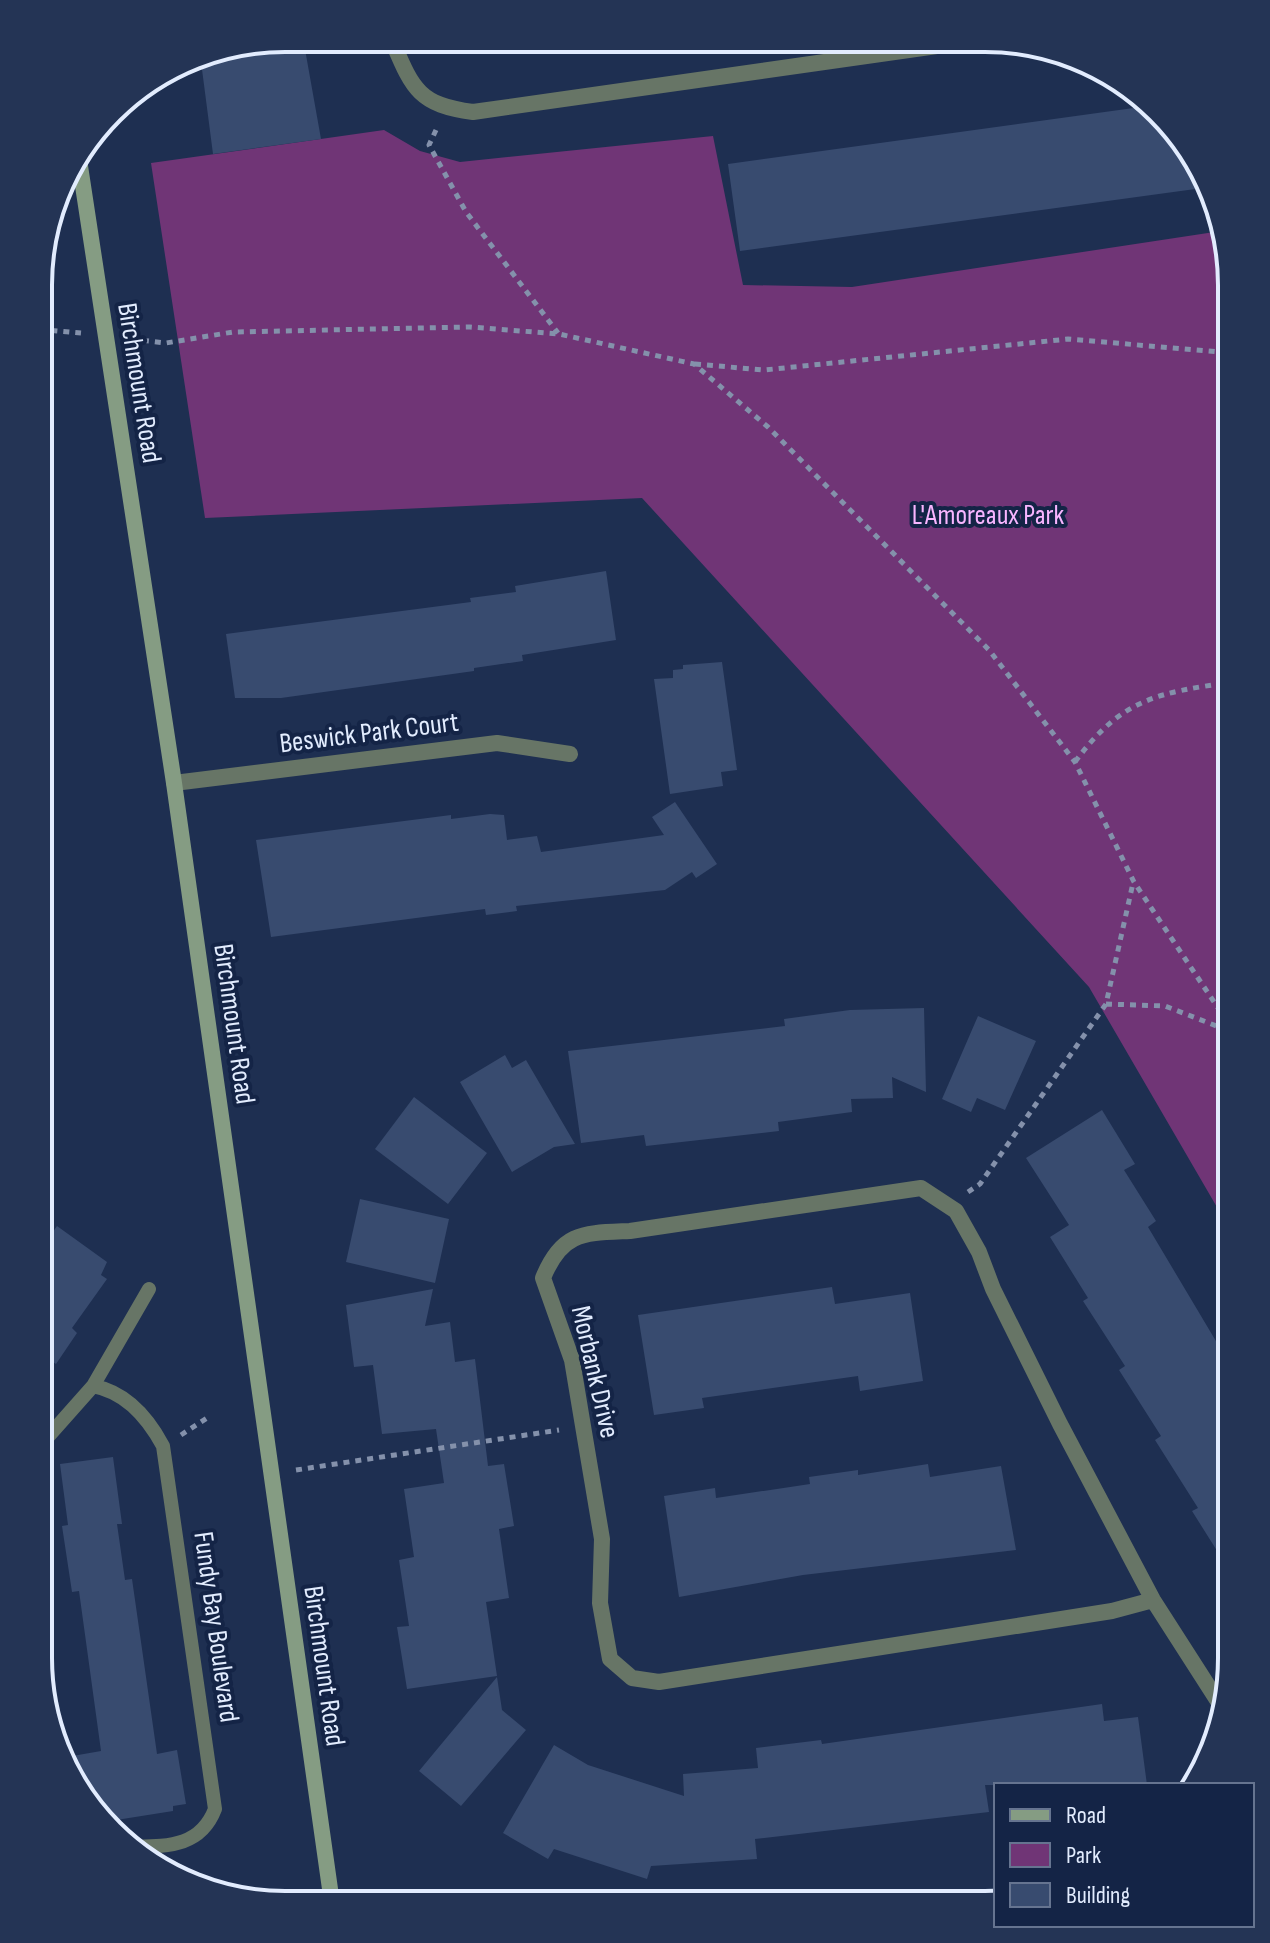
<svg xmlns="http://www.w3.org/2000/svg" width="1270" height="1943" font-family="'Sofia Sans Condensed',sans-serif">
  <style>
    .green { fill: #703576 }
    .building { fill: #384b6f }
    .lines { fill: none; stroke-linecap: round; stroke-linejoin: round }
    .path { stroke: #8491ab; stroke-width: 5; stroke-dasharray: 6 6; stroke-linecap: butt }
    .lane { stroke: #677566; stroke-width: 14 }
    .street { stroke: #677566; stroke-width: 16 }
    .secondary { stroke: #859c83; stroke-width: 16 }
    .labels { text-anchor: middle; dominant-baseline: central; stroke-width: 8; stroke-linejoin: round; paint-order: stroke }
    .street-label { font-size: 28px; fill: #e2ecfe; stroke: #142446 }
    .park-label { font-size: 28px; fill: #f8b5ff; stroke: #142446 }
    .rim { fill: none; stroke: #e2ecfe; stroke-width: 4 }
  </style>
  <rect width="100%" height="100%" fill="#1e2f51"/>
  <path class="green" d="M 384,130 L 420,151 L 460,162 L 713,136 L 743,285 L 852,287 L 1221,231 L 1232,285 L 1232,1233 L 1089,987 L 642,498 L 205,518 L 151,163 Z"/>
  <path class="building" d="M 285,38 L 303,38 L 321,139 L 213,154 L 200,54 Z
    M 1148,106 L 1210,187 L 740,251 L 728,164 Z
    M 606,571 L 616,640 L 522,655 L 523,661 L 474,668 L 474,671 L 281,698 L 235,698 L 226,634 L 471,602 L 470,598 L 516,592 L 515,586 Z
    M 722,662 L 737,770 L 721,772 L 723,786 L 670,794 L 654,679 L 673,678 L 673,670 L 683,669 L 683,665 Z
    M 675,802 L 717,864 L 696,878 L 692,872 L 665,890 L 516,906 L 517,911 L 486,915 L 485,909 L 271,937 L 256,840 L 451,815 L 451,819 L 490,814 L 504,815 L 507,840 L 537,836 L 541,852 L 664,835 L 652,817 Z
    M 924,1008 L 926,1092 L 892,1077 L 893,1098 L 851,1099 L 852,1112 L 778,1122 L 779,1131 L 646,1146 L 644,1135 L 581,1143 L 568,1051 L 785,1026 L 784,1019 L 850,1010 Z
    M 978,1016 L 1036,1041 L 1005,1110 L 977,1098 L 971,1112 L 942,1099 Z
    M 505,1055 L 512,1068 L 526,1060 L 575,1144 L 554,1147 L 512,1172 L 460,1082 Z
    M 414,1097 L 487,1153 L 448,1204 L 375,1149 Z
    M 1102,1110 L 1135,1164 L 1124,1170 L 1156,1221 L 1148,1227 L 1232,1368 L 1231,1573 L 1192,1511 L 1198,1508 L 1155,1440 L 1161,1436 L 1119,1370 L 1125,1366 L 1083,1301 L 1088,1298 L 1050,1237 L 1069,1225 L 1026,1158 Z
    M 360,1199 L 449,1219 L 435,1283 L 346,1262 Z
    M 57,1226 L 107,1262 L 101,1275 L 107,1279 L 72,1328 L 77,1333 L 56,1364 L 38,1352 L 39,1252 Z
    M 832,1287 L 835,1304 L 910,1293 L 923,1381 L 860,1391 L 858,1376 L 702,1398 L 704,1408 L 654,1415 L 638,1315 Z
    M 433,1289 L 425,1326 L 450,1322 L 455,1362 L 475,1359 L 488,1466 L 504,1464 L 514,1526 L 499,1529 L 509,1598 L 486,1602 L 497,1676 L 407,1689 L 397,1627 L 409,1626 L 399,1560 L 414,1557 L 404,1489 L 444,1483 L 436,1429 L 382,1434 L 373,1365 L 354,1367 L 346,1305 Z
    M 113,1457 L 122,1524 L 117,1524 L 125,1580 L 132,1579 L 157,1754 L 177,1750 L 186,1804 L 173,1806 L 173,1811 L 110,1821 L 61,1758 L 101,1751 L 79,1591 L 72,1592 L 62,1526 L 68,1525 L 60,1464 Z
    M 928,1464 L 930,1477 L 1001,1466 L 1016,1550 L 803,1575 L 679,1597 L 664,1496 L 715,1488 L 716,1498 L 810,1484 L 809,1477 L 858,1470 L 858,1475 Z
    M 497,1677 L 502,1710 L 526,1730 L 461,1806 L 419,1771 Z
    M 1102,1704 L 1104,1721 L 1138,1717 L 1147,1785 L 985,1785 L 989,1812 L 755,1839 L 757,1859 L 651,1866 L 647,1879 L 554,1849 L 548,1859 L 503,1833 L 554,1745 L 588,1765 L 684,1796 L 683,1774 L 758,1768 L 756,1748 L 821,1740 L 822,1744 Z"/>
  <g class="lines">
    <path class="path" d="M 436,130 L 429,145 L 466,212 L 558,333
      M 40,333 L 47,330 L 81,333
      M 131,339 L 166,343 L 233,332 L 470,327 L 559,334 L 694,364 L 768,427 L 989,650 L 1075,762 L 1134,882 L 1232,1029
      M 695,364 L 764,370 L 1068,339 L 1232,353
      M 1075,762 C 1122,698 1158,693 1232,682
      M 1106,1004 L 1165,1006 L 1232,1032
      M 968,1192 L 980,1184 L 1106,1004 L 1133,883
      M 181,1435 L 207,1418
      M 296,1470 L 559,1430"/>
    <path class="lane" d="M 93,1386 C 126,1392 148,1418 163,1446 L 215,1809 C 200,1848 166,1846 129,1847
      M 38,1448 L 93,1386 L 149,1289"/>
    <path class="street" d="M 391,38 C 412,87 417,105 473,112 L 979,40
      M 174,783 L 497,743 L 570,754
      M 1153,1600 L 1112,1611 L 659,1682 L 632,1678 L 610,1659 L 600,1603 L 602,1539 L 583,1426 L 572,1360 L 543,1278 C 562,1231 584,1233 630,1231 L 921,1188 L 956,1211 L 979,1252 L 993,1289 L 1060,1424 L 1153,1600 L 1221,1706"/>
    <path class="secondary" d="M 78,153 L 174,783 L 332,1903"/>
  </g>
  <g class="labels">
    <g class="street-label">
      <text transform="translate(139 383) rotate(81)">Birchmount Road</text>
      <text transform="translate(369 733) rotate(-7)">Beswick Park Court</text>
      <text transform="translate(234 1024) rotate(82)">Birchmount Road</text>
      <text transform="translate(595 1372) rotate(77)">Morbank Drive</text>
      <text transform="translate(216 1627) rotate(82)">Fundy Bay Boulevard</text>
      <text transform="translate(324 1666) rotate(82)">Birchmount Road</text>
    </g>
    <g class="park-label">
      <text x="988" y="515">L'Amoreaux Park</text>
    </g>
  </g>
  <path d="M0 0H1270V1943H0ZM285 52H985A233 233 0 0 1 1218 285V1658A233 233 0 0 1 985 1891H285A233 233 0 0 1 52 1658V285A233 233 0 0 1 285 52Z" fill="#243455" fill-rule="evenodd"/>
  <path class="rim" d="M285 52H985A233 233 0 0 1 1218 285V1658A233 233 0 0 1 985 1891H285A233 233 0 0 1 52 1658V285A233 233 0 0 1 285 52Z"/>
  <rect x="994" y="1783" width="260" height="144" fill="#142446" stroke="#667490" stroke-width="2"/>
  <rect x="1010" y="1809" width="40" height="12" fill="#859c83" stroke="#667490" stroke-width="2"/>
  <text x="1066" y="1823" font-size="24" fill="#e2ecfe">Road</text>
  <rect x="1010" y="1843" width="40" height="24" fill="#703576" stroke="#667490" stroke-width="2"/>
  <text x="1066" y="1863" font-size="24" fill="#e2ecfe">Park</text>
  <rect x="1010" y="1883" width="40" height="24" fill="#384b6f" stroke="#667490" stroke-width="2"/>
  <text x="1066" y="1903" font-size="24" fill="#e2ecfe">Building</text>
</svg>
